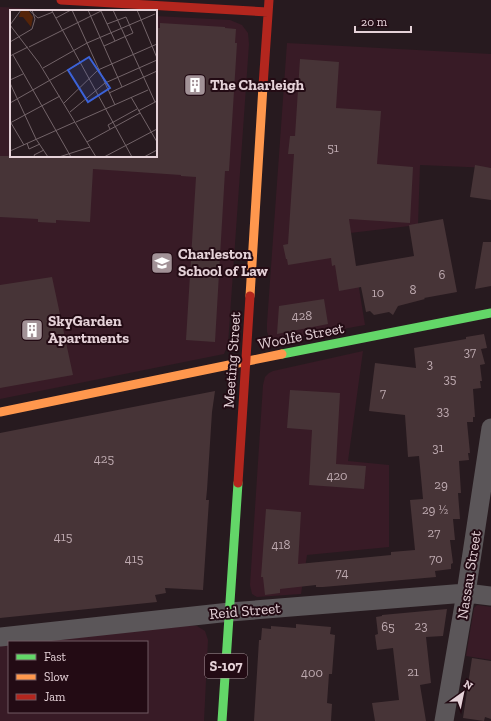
<svg xmlns="http://www.w3.org/2000/svg" width="491" height="721" font-family="'Zilla Slab',serif">
  <style>
    .built { fill: #381b26; fill-rule: evenodd }
    .building { fill: #473437 }
    .lines { fill: none; stroke-linecap: round; stroke-linejoin: round }
    .street { stroke: #5b5659; stroke-width: 19 }
    .fast { stroke: #63d668; stroke-width: 9 }
    .slow { stroke: #ff974d; stroke-width: 9 }
    .jam { stroke: #b3261e; stroke-width: 9 }
    .labels { text-anchor: middle; dominant-baseline: central; stroke-width: 4; stroke-linejoin: round; paint-order: stroke }
    .number-label { font-size: 13px; fill: #beaab0 }
    .shield { fill: #230b14; stroke: #ab969d; stroke-width: 1 }
    .shield-label { font-size: 14px; font-weight: bold; fill: #e5d2d8 }
    .poi-label { font-size: 15px; font-weight: bold; fill: #e5d2d8; stroke: #230b14; text-anchor: start }
    .street-label { font-size: 15px; fill: #e5d2d8; stroke: #230b14 }
    .inset-road { fill: none; stroke: #736469; stroke-width: 1 }
    .view { fill: #3b62d8; fill-opacity: 0.15; stroke: #3b62d8; stroke-width: 2 }
    .inset-edge { fill: none; stroke: #e5d2d8; stroke-width: 2 }
  </style>
  <rect width="100%" height="100%" fill="#271a1f"/>
  <path class="built" d="M 0,7 L 77,11 L 11,11 L 11,156 L 156,156 L 156,16 L 230,20 L 242,25 L 248,33 L 249,44 L 228,344 L 224,354 L 0,399 Z
    M 287,43 L 491,54 L 491,168 L 420,165 L 418,225 L 350,233 L 365,325 L 277,341 L 269,337 L 267,332 L 267,323 Z
    M 363,351 L 348,461 L 389,465 L 389,547 L 307,555 L 301,594 L 257,597 L 252,594 L 250,585 L 263,385 L 265,377 L 269,373 L 273,371 Z
    M 477,605 L 491,607 L 491,660 L 466,656 L 474,608 Z
    M 187,625 L 197,626 L 205,631 L 208,640 L 204,721 L 0,721 L 0,643 ZM 9,642 L 147,642 L 147,712 L 9,712 Z"/>
  <path class="building" d="M 160,23 L 225,27 L 225,28 L 236,29 L 235,43 L 237,43 L 229,171 L 225,171 L 215,342 L 186,340 L 196,177 L 181,176 L 181,175 L 93,169 L 90,222 L 56,220 L 56,223 L 38,222 L 38,219 L 0,217 L 0,156 L 156,156 L 156,28 L 160,28 Z
    M 300,59 L 339,62 L 336,108 L 381,111 L 377,164 L 413,167 L 410,223 L 349,219 L 356,266 L 414,256 L 409,225 L 443,219 L 457,292 L 424,298 L 425,299 L 398,306 L 393,315 L 389,312 L 374,315 L 370,311 L 366,312 L 361,287 L 339,291 L 335,265 L 332,266 L 331,258 L 288,265 L 287,259 L 286,259 L 283,245 L 288,244 L 294,154 L 288,154 L 290,136 L 295,136 Z
    M 475,165 L 491,168 L 491,200 L 470,197 Z
    M 483,242 L 491,242 L 491,286 L 475,289 Z
    M 52,277 L 73,375 L 0,388 L 0,285 Z
    M 324,299 L 328,324 L 277,334 L 279,306 Z
    M 484,334 L 487,348 L 481,349 L 485,364 L 480,365 L 482,381 L 480,381 L 481,388 L 473,389 L 475,417 L 473,417 L 473,422 L 467,422 L 470,453 L 468,453 L 469,460 L 459,461 L 461,493 L 458,493 L 460,519 L 453,519 L 455,540 L 450,540 L 453,563 L 451,564 L 451,569 L 435,571 L 436,577 L 323,587 L 316,587 L 316,585 L 280,589 L 280,593 L 265,595 L 263,577 L 261,577 L 266,509 L 301,512 L 298,564 L 391,555 L 391,552 L 415,550 L 410,500 L 423,499 L 419,456 L 408,457 L 405,415 L 369,411 L 375,363 L 416,368 L 414,348 L 466,339 L 466,337 Z
    M 290,390 L 340,393 L 336,464 L 366,466 L 364,489 L 309,485 L 312,430 L 287,428 Z
    M 215,391 L 212,412 L 207,490 L 206,500 L 209,500 L 203,590 L 165,588 L 166,593 L 155,595 L 157,602 L 0,618 L 0,433 Z
    M 447,609 L 443,636 L 426,637 L 431,683 L 420,685 L 426,721 L 375,721 L 372,703 L 399,700 L 393,648 L 377,650 L 375,635 L 378,634 L 376,617 L 382,616 L 382,615 Z
    M 296,624 L 331,627 L 330,634 L 335,635 L 332,674 L 329,674 L 327,703 L 332,704 L 331,721 L 254,721 L 259,640 L 261,640 L 262,628 L 271,629 L 271,626 L 296,628 Z
    M 472,658 L 491,661 L 491,719 L 485,717 L 484,721 L 463,718 Z"/>
  <g class="lines">
    <path class="street" d="M 0,637 L 230,612 L 466,593 L 491,596
      M 444,721 L 466,593 L 491,428"/>
    <path class="fast" d="M 282,354 L 491,313
      M 222,721 L 238,483"/>
    <path class="slow" d="M 250,296 L 263,86
      M 0,412 L 282,354"/>
    <path class="jam" d="M 61,0 L 268,12
      M 263,86 L 269,0
      M 238,483 L 250,296"/>
  </g>
  <defs>
    <g id="building-square" transform="scale(1.15)"><rect x="-9" y="-9" width="18" height="18" rx="4" fill="#a29297" stroke="#230b14"/><path d="M-4-6H4V6H1V3H-1V6H-4ZM-2.5-4.3h1.7v1.8h-1.7ZM.8-4.3h1.7v1.8H.8ZM-2.5-1h1.7V.8h-1.7ZM.8-1h1.7V.8H.8Z" fill="#fff"/></g>
    <g id="university-square" transform="scale(1.15)"><rect x="-9" y="-9" width="18" height="18" rx="4" fill="#a29297" stroke="#230b14"/><path d="M0-5L7-2L0 1L-7-2ZM-4 1L0 2.5L4 1V4Q0 6-4 4Z" fill="#fff"/></g>
  </defs>
  <g fill-rule="evenodd">
    <use href="#building-square" x="195" y="85"/>
    <use href="#university-square" x="162" y="263"/>
    <use href="#building-square" x="32" y="330"/>
  </g>
  <g class="labels">
    <g class="number-label">
      <text x="333" y="147">51</text>
      <text x="442" y="274">6</text>
      <text x="413" y="289">8</text>
      <text x="378" y="292">10</text>
      <text x="302" y="315">428</text>
      <text x="470" y="351">37</text>
      <text x="430" y="363">3</text>
      <text x="450" y="378">35</text>
      <text x="383" y="392">7</text>
      <text x="443" y="410">33</text>
      <text x="438" y="447">31</text>
      <text x="104" y="458">425</text>
      <text x="337" y="475">420</text>
      <text x="441" y="484">29</text>
      <text x="435" y="509">29 ½</text>
      <text x="434" y="532">27</text>
      <text x="63" y="536">415</text>
      <text x="281" y="544">418</text>
      <text x="134" y="558">415</text>
      <text x="436" y="558">70</text>
      <text x="342" y="572">74</text>
      <text x="421" y="625">23</text>
      <text x="388" y="626">65</text>
      <text x="413" y="671">21</text>
      <text x="312" y="672">400</text>
    </g>
    <rect class="shield" x="205" y="654" width="42" height="24" rx="3"/>
    <g class="shield-label">
      <text x="226" y="666">S-107</text>
    </g>
    <g class="poi-label">
      <text x="210" y="85">The Charleigh</text>
      <text x="178" y="254">Charleston<tspan x="178" dy="17">School of Law</tspan></text>
      <text x="48" y="321">SkyGarden<tspan x="48" dy="17">Apartments</tspan></text>
    </g>
    <g class="street-label">
      <text transform="translate(301 336) rotate(-11)">Woolfe Street</text>
      <text transform="translate(232 360) rotate(-86)">Meeting Street</text>
      <text transform="translate(469 575) rotate(-81)">Nassau Street</text>
      <text transform="translate(245 611) rotate(-5)">Reid Street</text>
    </g>
  </g>
  <g transform="translate(10 10)">
    <rect width="147" height="147" fill="#271a1f"/>
    <path d="M 11,0 L 18,0 L 23,7 L 21,17 L 13,7 L 9,7 Z" fill="#552409"/>
    <path class="inset-road" d="M 19,0 L 28,8 L 43,2M 62,0 L 105,95M 78,0 L 112,77M 103,0 L 145,92M 127,0 L 147,48M 42,1 L 122,147M 91,1 L 105,31M 46,8 L 61,0M 0,15 L 29,53 L 86,147M 0,15 L 11,0M 0,32 L 22,19 L 25,9 L 22,0M 94,36 L 123,23 L 116,7 L 97,14M 19,37 L 91,1M 3,45 L 61,147M 0,46 L 18,37M 33,58 L 77,33 L 145,4M 0,70 L 13,64M 0,73 L 26,129 L 38,147M 99,83 L 147,61M 121,87 L 147,132M 0,93 L 70,53M 54,93 L 88,60 L 147,34M 128,101 L 147,91M 60,102 L 95,73 L 147,50M 66,112 L 138,80M 0,113 L 50,86M 1,113 L 14,135M 100,119 L 98,115 L 127,99M 77,132 L 130,103M 17,133 L 19,139 L 30,134M 0,141 L 65,112M 25,147 L 24,145 L 34,140M 49,147 L 80,137M 94,147 L 147,119M 134,147 L 147,140"/>
    <path class="view" d="M 79,47 L 100,78 L 78,92 L 58,60 Z"/>
    <rect width="147" height="147" class="inset-edge"/>
  </g>
  <rect x="8" y="641" width="140" height="72" fill="#230b14" stroke="#715b62"/>
  <rect x="16" y="654" width="20" height="6" fill="#63d668" stroke="#715b62"/>
  <text x="44" y="661" font-size="12" fill="#e5d2d8">Fast</text>
  <rect x="16" y="674" width="20" height="6" fill="#ff974d" stroke="#715b62"/>
  <text x="44" y="681" font-size="12" fill="#e5d2d8">Slow</text>
  <rect x="16" y="694" width="20" height="6" fill="#b3261e" stroke="#715b62"/>
  <text x="44" y="701" font-size="12" fill="#e5d2d8">Jam</text>
  <g transform="translate(463 693) rotate(33)" stroke="#230b14" stroke-width="3" paint-order="stroke">
  <path d="M0-3L7 15L0 10L-7 15Z" fill="#e5d2d8"/>
  <text y="-6" font-size="11" font-weight="bold" text-anchor="middle" fill="#e5d2d8">N</text>
  </g>
  <path d="M355 26v6h56v-6" fill="none" stroke="#e5d2d8" stroke-width="2"/>
  <text x="361" y="26" font-size="12" fill="#e5d2d8" stroke="#230b14" stroke-width="3" paint-order="stroke">20 m</text>
</svg>
